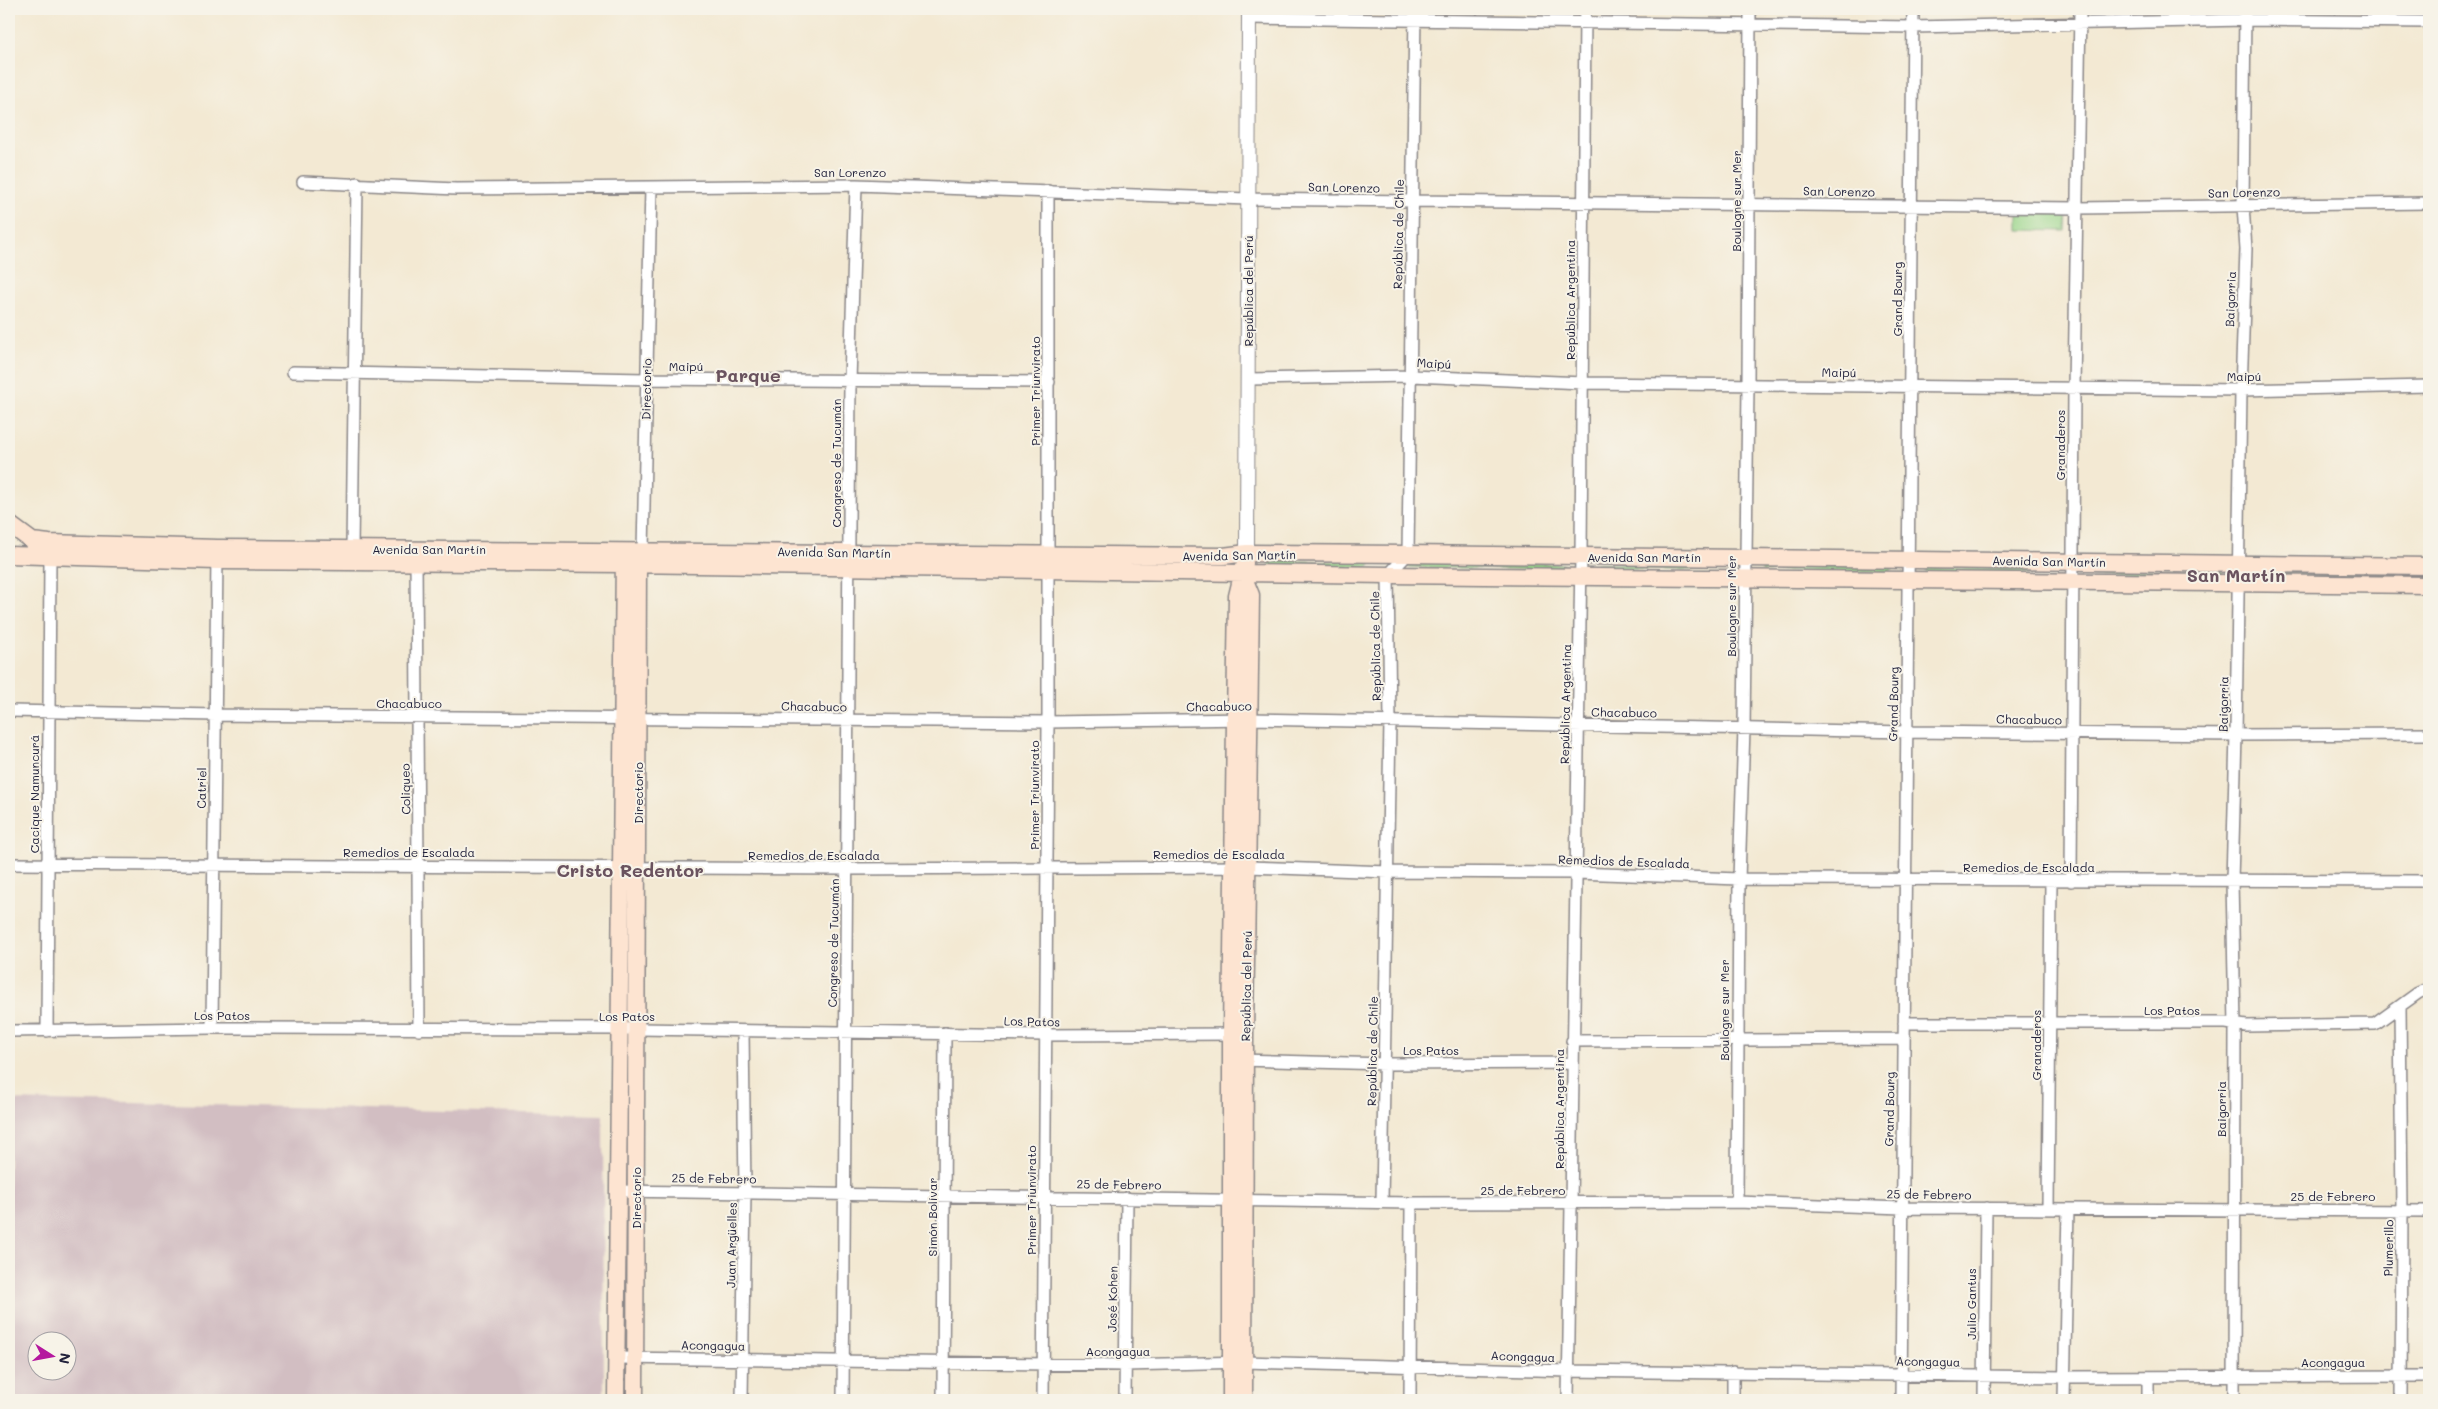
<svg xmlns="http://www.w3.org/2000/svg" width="2438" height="1409" font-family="Mali,sans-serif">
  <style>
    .industrial { fill: #d2bec2; fill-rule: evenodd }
    .green { fill: #99d58a; stroke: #5e7c62 }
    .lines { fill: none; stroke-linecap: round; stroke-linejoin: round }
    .minor-casing { stroke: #8a8687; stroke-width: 14 }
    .tertiary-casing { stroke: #8a8687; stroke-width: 16 }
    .secondary-casing { stroke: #8a8687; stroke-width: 19 }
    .minor { stroke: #fff; stroke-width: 11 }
    .tertiary { stroke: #fff; stroke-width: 14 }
    .secondary { stroke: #fde4d1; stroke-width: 16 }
    .labels { text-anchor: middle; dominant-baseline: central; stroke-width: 4; stroke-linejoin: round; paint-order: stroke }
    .street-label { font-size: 12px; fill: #22223b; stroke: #f7f3e8 }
    .district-label { font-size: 18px; font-weight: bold; fill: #6a535f; stroke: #f7f3e8 }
  </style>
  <rect width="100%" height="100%" fill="#f7f3e8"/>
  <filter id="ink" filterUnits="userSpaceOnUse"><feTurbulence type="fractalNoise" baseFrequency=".02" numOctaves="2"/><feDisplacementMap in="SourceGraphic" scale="10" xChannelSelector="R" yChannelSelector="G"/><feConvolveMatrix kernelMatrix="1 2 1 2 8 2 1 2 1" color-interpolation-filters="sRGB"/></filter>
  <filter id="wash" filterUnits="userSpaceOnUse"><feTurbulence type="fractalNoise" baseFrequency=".0096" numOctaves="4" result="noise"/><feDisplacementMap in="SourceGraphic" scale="20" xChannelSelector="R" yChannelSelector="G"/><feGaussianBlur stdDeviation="1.12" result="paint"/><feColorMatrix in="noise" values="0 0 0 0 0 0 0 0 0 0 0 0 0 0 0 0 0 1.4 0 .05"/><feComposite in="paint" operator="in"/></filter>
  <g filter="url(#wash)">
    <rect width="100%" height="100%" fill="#f3e9d3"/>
    <path class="industrial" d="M 9,1100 L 603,1115 L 604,1400 L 9,1400 ZM 38,1342 L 68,1342 L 68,1372 L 38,1372 Z"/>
    <path class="green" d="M 2018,208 L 2067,209 L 2066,231 L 2018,230 Z
      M 1270,561 L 1370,562 L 1371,564 L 1369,568 L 1270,566 Z
      M 1409,562 L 1564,564 L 1565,566 L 1563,570 L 1408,567 Z
      M 1596,564 L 1726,564 L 1728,567 L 1726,570 L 1597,569 Z
      M 1762,566 L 1891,566 L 1893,568 L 1890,572 L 1762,571 Z
      M 1927,567 L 2058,569 L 2058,574 L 1926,572 Z
      M 2092,570 L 2221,571 L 2223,573 L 2222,575 L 2092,575 Z
      M 2258,571 L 2423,574 L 2424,576 L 2423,578 L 2256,576 Z
      M 624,1208 L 628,1208 L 629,1339 L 625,1339 Z"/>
  </g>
  <g filter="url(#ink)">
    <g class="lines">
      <g class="minor-casing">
        <path id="minor" d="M 1249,18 L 1913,27 L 2245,20 L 2429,22
          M 303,182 L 456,189 L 856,185 L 1248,199 L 1413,201 L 2078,208 L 2429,203
          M 293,372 L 646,379 L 1049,382
          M 1248,379 L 1411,376 L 1583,383 L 2241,390 L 2429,386
          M 352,548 L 357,183
          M 643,550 L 651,187
          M 416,556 L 419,1030
          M 9,711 L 216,715 L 1048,722 L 1249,719 L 1907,732 L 2236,735 L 2429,734
          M 9,864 L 847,869 L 1247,867 L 1388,872 L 1576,873 L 1739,879 L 2429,881
          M 2071,881 L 2074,388 L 2080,9
          M 2400,1006 L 2402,1210 L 2401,1400
          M 1904,1023 L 2226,1023 L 2246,1026 L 2375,1024 L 2418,993 L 2429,988
          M 212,1028 L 217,555
          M 9,1031 L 212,1028 L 638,1029 L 1045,1035 L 1238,1034
          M 47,1031 L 50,557
          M 1572,1041 L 1904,1039
          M 1238,1060 L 1386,1064 L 1572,1063
          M 618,1191 L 1411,1203 L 1737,1202 L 1902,1208 L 2429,1211
          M 1382,1202 L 1390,721 L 1388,575 L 1408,554 L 1415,9
          M 1737,1202 L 1739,879 L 1744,729 L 1748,385 L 1750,9
          M 2048,1209 L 2051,881
          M 617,1358 L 1125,1365 L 1245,1362 L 1568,1371 L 2064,1377 L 2429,1376
          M 2148,1377 L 2148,1400
          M 742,1400 L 745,1192 L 743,1031
          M 843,1400 L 850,381 L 856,185
          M 943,1400 L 945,1033
          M 1043,1400 L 1048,722 L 1048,191
          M 1125,1400 L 1127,1198
          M 1410,1400 L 1411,1203
          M 1568,1400 L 1581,556 L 1585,9
          M 1733,1400 L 1733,1372
          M 1901,1400 L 1913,9
          M 1984,1400 L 1986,1208
          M 2064,1400 L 2068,1209
          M 2234,1400 L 2235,1025 L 2232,881 L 2236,735 L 2241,390 L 2246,249 L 2243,206 L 2245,9"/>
      </g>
      <g class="tertiary-casing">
        <path id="tertiary" d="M 1247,553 L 1249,9"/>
      </g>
      <g class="secondary-casing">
        <path id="secondary" d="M 9,524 L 32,541 L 49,543 L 217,548 L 1223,556 L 1247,553 L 1408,554 L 2429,566
          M 9,555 L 216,561 L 623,564 L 1388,575 L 2429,585
          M 1242,573 L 1251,595 L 1245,1034 L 1244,1400
          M 616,1400 L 624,552
          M 635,1400 L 638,564 L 641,556
          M 1231,1400 L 1231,1034 L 1235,721 L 1237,596 L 1245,563"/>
      </g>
      <use href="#minor" class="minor"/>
      <use href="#tertiary" class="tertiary"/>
      <use href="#secondary" class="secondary"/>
    </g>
  </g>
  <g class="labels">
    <g class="street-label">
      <text x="850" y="172">San Lorenzo</text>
      <text transform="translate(1344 187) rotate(1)">San Lorenzo</text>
      <text transform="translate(1839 191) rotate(1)">San Lorenzo</text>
      <text transform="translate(2244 192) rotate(-1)">San Lorenzo</text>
      <text transform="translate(1736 201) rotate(-90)">Boulogne sur Mer</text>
      <text transform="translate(1398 234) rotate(-89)">República de Chile</text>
      <text transform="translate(1248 291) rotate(-90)">República del Perú</text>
      <text transform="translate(1897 299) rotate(-90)">Grand Bourg</text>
      <text transform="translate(2230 299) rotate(-88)">Baigorria</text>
      <text transform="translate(1570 300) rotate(-90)">República Argentina</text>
      <text transform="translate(1434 363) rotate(3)">Maipú</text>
      <text x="686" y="366">Maipú</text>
      <text transform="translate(1839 372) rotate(1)">Maipú</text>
      <text x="2244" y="376">Maipú</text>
      <text transform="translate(646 389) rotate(-89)">Directorio</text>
      <text transform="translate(1035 391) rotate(-90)">Primer Triunvirato</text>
      <text transform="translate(2060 445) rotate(-90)">Granaderos</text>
      <text transform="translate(836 463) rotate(-90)">Congreso de Tucumán</text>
      <text x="429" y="549">Avenida San Martín</text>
      <text transform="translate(834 552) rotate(1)">Avenida San Martín</text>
      <text transform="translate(1239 555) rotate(-1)">Avenida San Martín</text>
      <text x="1644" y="557">Avenida San Martín</text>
      <text transform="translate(2049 561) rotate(1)">Avenida San Martín</text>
      <text transform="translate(1731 606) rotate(-90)">Boulogne sur Mer</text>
      <text transform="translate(1375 646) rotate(-91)">República de Chile</text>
      <text x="409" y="703">Chacabuco</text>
      <text transform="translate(1565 704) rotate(-89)">República Argentina</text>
      <text transform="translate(1893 704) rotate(-89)">Grand Bourg</text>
      <text transform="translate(2223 704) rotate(-89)">Baigorria</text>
      <text transform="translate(814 706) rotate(1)">Chacabuco</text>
      <text transform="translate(1219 706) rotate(-1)">Chacabuco</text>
      <text transform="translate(1624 712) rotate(1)">Chacabuco</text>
      <text transform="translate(2029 719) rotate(1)">Chacabuco</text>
      <text transform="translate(201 788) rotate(-89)">Catriel</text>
      <text transform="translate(405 789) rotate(-91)">Coliqueo</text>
      <text transform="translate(638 793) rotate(-90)">Directorio</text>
      <text transform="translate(34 794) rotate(-90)">Cacique Namuncurá</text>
      <text transform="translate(1034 795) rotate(-90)">Primer Triunvirato</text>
      <text x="409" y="852">Remedios de Escalada</text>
      <text x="1219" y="854">Remedios de Escalada</text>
      <text x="814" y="855">Remedios de Escalada</text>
      <text transform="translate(1624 861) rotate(2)">Remedios de Escalada</text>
      <text x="2029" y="867">Remedios de Escalada</text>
      <text transform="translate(833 943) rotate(-89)">Congreso de Tucumán</text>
      <text transform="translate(1246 986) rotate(-89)">República del Perú</text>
      <text transform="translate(1724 1010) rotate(-90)">Boulogne sur Mer</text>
      <text x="2172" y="1010">Los Patos</text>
      <text x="222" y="1015">Los Patos</text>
      <text x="627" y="1016">Los Patos</text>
      <text transform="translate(1032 1021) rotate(1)">Los Patos</text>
      <text transform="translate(2036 1045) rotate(-90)">Granaderos</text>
      <text x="1431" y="1050">Los Patos</text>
      <text transform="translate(1372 1051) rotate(-89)">República de Chile</text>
      <text transform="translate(1559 1109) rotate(-90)">República Argentina</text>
      <text transform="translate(1889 1109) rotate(-89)">Grand Bourg</text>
      <text transform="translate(2221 1109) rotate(-90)">Baigorria</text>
      <text transform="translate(714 1178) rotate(1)">25 de Febrero</text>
      <text transform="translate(1119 1184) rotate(1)">25 de Febrero</text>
      <text x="1523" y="1190">25 de Febrero</text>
      <text transform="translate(1929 1194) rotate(1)">25 de Febrero</text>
      <text x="2333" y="1196">25 de Febrero</text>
      <text transform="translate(636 1198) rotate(-90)">Directorio</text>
      <text transform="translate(1031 1200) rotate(-90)">Primer Triunvirato</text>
      <text transform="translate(932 1217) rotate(-90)">Simón Bolívar</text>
      <text transform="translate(731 1245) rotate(-89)">Juan Argüelles</text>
      <text transform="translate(2388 1248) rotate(-89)">Plumerillo</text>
      <text transform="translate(1112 1299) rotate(-89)">José Kohen</text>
      <text transform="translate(1971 1304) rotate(-90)">Julio Gantus</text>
      <text transform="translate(713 1345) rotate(1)">Acongagua</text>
      <text x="1118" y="1351">Acongagua</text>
      <text transform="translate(1523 1356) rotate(2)">Acongagua</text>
      <text transform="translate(1928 1361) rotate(1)">Acongagua</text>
      <text x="2333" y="1362">Acongagua</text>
    </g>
    <g class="district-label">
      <text x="748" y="375">Parque</text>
      <text x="2236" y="575">San Martín</text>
      <text x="630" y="870">Cristo Redentor</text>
    </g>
  </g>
  <rect width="2438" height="1409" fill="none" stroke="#f7f3e8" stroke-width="30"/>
  <g transform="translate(52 1356) rotate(101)"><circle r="24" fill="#f7f3e8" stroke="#a29fa3"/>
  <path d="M0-4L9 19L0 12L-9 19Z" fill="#b5179e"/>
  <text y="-8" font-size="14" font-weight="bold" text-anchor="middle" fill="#22223b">N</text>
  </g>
</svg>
